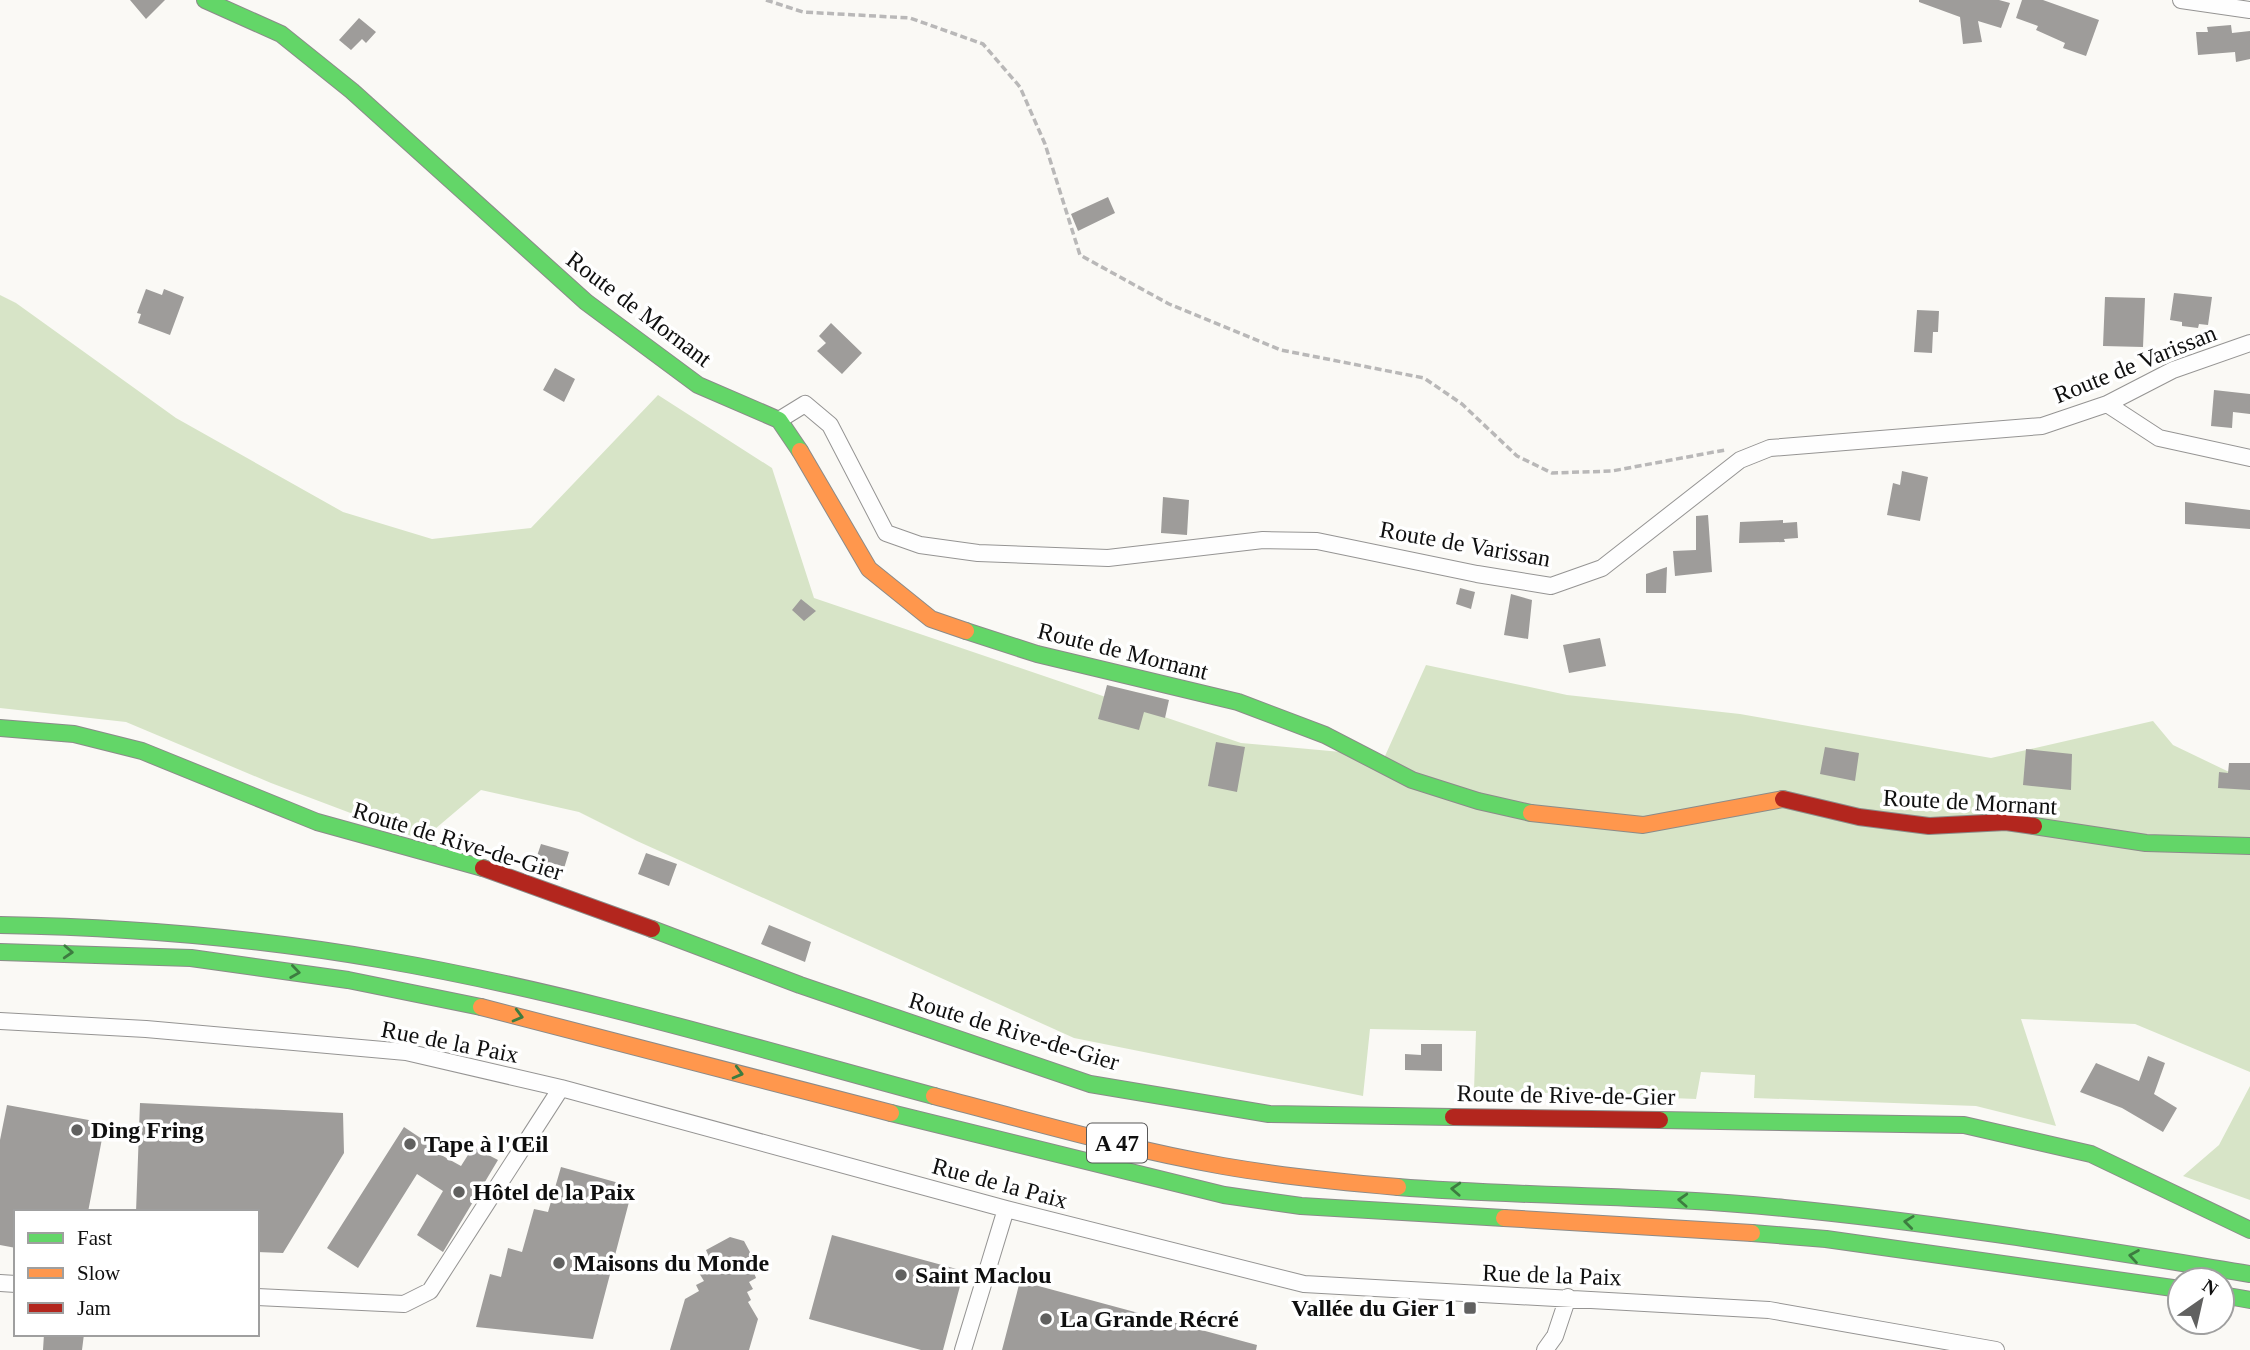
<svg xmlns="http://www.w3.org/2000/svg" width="2250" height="1350" font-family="Georgia,serif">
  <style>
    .forest { fill: #d7e4c7 }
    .building { fill: #9e9c9a }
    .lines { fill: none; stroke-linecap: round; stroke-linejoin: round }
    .street-casing { stroke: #959493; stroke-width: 18 }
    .fast-casing { stroke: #8b8b89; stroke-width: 18 }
    .slow-casing { stroke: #8b8b89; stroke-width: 18 }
    .jam-casing { stroke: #8b8b89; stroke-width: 18 }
    .path { stroke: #b9b8b8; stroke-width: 3.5; stroke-dasharray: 7 3.5; stroke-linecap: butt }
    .street { stroke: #fefefe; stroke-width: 16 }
    .fast { stroke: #63d668; stroke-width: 16 }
    .slow { stroke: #ff974d; stroke-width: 16 }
    .jam { stroke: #b3261e; stroke-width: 16 }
    .oneway { stroke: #3d7c40 }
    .poi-dot { fill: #616160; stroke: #fff; stroke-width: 2.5 }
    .labels { text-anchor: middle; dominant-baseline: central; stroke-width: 7; stroke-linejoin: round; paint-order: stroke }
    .shield { fill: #fff; stroke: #575757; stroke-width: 2 }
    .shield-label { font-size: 23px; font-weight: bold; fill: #0f0f0f }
    .street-label { font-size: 24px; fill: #0f0f0f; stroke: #fff }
    .poi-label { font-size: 24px; font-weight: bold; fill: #0f0f0f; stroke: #fff; text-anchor: start }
  </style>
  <rect width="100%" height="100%" fill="#faf9f5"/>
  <path class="forest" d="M 0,295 L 16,303 L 176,418 L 343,512 L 432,539 L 531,528 L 658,395 L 772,468 L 814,598 L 1241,743 L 1385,756 L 1426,665 L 1567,695 L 1740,714 L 1991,758 L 2153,721 L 2173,745 L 2250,782 L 2250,1072 L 2135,1024 L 2021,1019 L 2056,1126 L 1976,1106 L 1754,1098 L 1755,1075 L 1701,1072 L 1696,1099 L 1474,1090 L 1476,1031 L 1370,1029 L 1363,1096 L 1074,1038 L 637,841 L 579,812 L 481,790 L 422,840 L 271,783 L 126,722 L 0,708 Z
    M 2250,1086 L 2250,1200 L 2183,1176 L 2219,1145 Z"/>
  <path class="building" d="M 130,0 L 165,0 L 146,19 Z
    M 1919,0 L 1999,0 L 2010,3 L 2001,28 L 1978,21 L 1982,42 L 1963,44 L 1960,17 L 1919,2 Z
    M 2022,0 L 2043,0 L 2099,20 L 2086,56 L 2063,48 L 2065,43 L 2036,30 L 2038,26 L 2016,18 Z
    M 359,18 L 376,32 L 366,43 L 362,39 L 351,50 L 339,40 Z
    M 2231,25 L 2232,33 L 2250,31 L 2250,59 L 2236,62 L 2235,52 L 2198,55 L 2196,32 L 2208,32 L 2207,27 Z
    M 1108,197 L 1115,213 L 1078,231 L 1071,214 Z
    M 146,289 L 162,295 L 164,289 L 184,297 L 170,335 L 138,323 L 141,314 L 137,313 Z
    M 2174,293 L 2212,297 L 2208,325 L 2199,324 L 2198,328 L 2182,326 L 2182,322 L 2170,320 Z
    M 2105,297 L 2145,298 L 2143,347 L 2103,346 Z
    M 1917,310 L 1939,311 L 1938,332 L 1933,332 L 1932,353 L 1914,352 Z
    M 831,323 L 862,353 L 842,374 L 817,351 L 826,343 L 819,336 Z
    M 555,368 L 575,379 L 564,402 L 543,390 Z
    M 2214,390 L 2250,394 L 2250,414 L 2233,412 L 2232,428 L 2211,426 Z
    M 1902,471 L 1928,477 L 1920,521 L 1887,515 L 1893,483 L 1900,485 Z
    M 1163,497 L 1189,500 L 1187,535 L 1161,533 Z
    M 2185,502 L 2250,510 L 2250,529 L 2185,524 Z
    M 1708,515 L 1712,572 L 1675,576 L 1673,551 L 1696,550 L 1696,516 Z
    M 1783,520 L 1783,523 L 1797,522 L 1798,538 L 1784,539 L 1785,542 L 1739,543 L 1740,522 Z
    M 1667,567 L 1666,593 L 1646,593 L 1646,574 Z
    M 1460,588 L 1475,592 L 1471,609 L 1456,604 Z
    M 1511,594 L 1532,600 L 1528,639 L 1504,635 Z
    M 801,599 L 816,611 L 804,621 L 792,610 Z
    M 1600,638 L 1606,666 L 1569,673 L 1563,645 Z
    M 1107,685 L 1169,700 L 1165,718 L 1144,712 L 1139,730 L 1098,719 Z
    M 1216,742 L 1245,747 L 1237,792 L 1208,786 Z
    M 1825,747 L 1859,753 L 1855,781 L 1820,774 Z
    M 2026,749 L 2072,754 L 2071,790 L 2023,785 Z
    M 2229,763 L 2250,763 L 2250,790 L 2218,788 L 2219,772 L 2228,773 Z
    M 541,844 L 569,852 L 562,875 L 534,865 Z
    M 646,853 L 677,864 L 669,886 L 638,874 Z
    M 769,925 L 811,942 L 805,962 L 761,944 Z
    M 1421,1044 L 1442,1044 L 1442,1071 L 1405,1070 L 1405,1054 L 1421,1055 Z
    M 2148,1056 L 2165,1063 L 2154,1094 L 2177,1108 L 2163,1132 L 2122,1108 L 2080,1092 L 2096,1063 L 2139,1081 Z
    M 140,1103 L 343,1113 L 344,1153 L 283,1253 L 257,1252 L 257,1212 L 136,1212 Z
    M 7,1105 L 105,1123 L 88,1212 L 16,1212 L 16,1248 L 0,1245 L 0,1140 Z
    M 404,1127 L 434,1147 L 432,1150 L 461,1166 L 473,1147 L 498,1160 L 443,1252 L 417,1235 L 443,1191 L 417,1174 L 358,1268 L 327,1248 Z
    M 561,1167 L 619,1183 L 615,1198 L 629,1202 L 593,1339 L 476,1327 L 490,1274 L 501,1277 L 508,1248 L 522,1252 L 534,1209 L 548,1212 Z
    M 832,1235 L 964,1271 L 943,1350 L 921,1350 L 809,1319 Z
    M 730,1237 L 744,1241 L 758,1267 L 753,1270 L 756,1278 L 749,1282 L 753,1289 L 747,1292 L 751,1300 L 748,1302 L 758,1319 L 749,1350 L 670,1350 L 685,1299 L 699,1291 L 696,1285 L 704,1281 L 699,1273 L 706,1270 L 703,1262 L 710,1259 L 706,1250 Z
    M 1020,1281 L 1257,1345 L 1256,1350 L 1002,1350 Z
    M 44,1334 L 84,1334 L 82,1350 L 43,1350 Z"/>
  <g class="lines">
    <g class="street-casing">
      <path id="street" d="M 2181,0 L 2250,10
        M 2107,404 L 2159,438 L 2250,458
        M 779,420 L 805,404 L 830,425 L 886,533 L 920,545 L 978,553 L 1108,558 L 1263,540 L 1317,541 L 1477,574 L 1551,586 L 1602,568 L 1740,460 L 1770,448 L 2042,426 L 2107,404 L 2173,370 L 2250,343
        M 0,1021 L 146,1029 L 406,1052 L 561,1088 L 1006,1209 L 1304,1284 L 1769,1310 L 1996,1350
        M 0,1283 L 16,1284
        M 257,1297 L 404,1304 L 430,1291 L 561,1088
        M 963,1350 L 1006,1209
        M 1545,1350 L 1555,1336 L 1568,1297"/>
    </g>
    <g class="fast-casing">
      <path id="fast" d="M 205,0 L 281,34 L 352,91 L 586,302 L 698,385 L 779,420 L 800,451
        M 966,631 L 1037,654 L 1238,702 L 1325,735 L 1412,780 L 1478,801 L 1531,813
        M 0,728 L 74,734 L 142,751 L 317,822 L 483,868
        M 2034,826 L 2146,843 L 2250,846
        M 0,925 C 129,927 257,938 384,960 C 570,992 752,1047 934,1096
        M 652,929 L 800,985 L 1090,1084 L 1269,1114 L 1453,1117
        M 0,952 L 191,958 L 348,980 L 481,1007
        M 891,1113 L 1224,1195 L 1301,1206 L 1504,1218
        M 1660,1120 L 1964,1125 L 2091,1154 L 2250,1230
        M 1398,1187 C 1526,1197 1655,1195 1784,1208 C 1940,1223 2095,1249 2250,1274
        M 1752,1233 L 1826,1239 L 2180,1289
        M 2222,1295 L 2250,1300"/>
    </g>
    <g class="slow-casing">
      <path id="slow" d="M 800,451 L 869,569 L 931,619 L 966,631
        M 1531,813 L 1643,825 L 1783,799
        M 481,1007 L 891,1113
        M 934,1096 C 1030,1121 1126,1149 1223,1166 C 1281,1176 1339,1182 1398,1187
        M 1504,1218 L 1752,1233"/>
    </g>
    <g class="jam-casing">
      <path id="jam" d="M 1783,799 L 1859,817 L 1929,826 L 2006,822 L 2034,826
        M 483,868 L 652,929
        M 1453,1117 L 1660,1120"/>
    </g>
    <path class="path" d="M 766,0 L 803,12 L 910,18 L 983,44 L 1020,87 L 1045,144 L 1080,255 L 1169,304 L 1281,350 L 1424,378 L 1462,404 L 1517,456 L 1552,473 L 1612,471 L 1725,450"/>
    <use href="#street" class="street"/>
    <use href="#fast" class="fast"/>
    <use href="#slow" class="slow"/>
    <use href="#jam" class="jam"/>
  </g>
  <defs><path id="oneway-chevron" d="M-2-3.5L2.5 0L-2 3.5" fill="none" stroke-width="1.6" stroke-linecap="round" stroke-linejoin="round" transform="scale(1.75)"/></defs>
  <g class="oneway">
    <use href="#oneway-chevron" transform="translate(68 952) rotate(3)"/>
    <use href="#oneway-chevron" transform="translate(295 972) rotate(8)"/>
    <use href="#oneway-chevron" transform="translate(518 1016) rotate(15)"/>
    <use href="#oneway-chevron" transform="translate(738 1073) rotate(15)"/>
    <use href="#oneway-chevron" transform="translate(1456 1189) rotate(-177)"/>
    <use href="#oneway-chevron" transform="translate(1683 1200) rotate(-177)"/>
    <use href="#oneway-chevron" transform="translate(1909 1222) rotate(-173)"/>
    <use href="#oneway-chevron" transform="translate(2134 1256) rotate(-171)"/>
  </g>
  <g class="poi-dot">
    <circle cx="77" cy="1130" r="7"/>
    <circle cx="410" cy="1144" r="7"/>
    <circle cx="459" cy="1192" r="7"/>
    <circle cx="559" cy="1263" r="7"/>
    <circle cx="901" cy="1275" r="7"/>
    <rect x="1463" y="1301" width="14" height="14" rx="3.5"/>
    <circle cx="1046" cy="1319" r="7"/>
  </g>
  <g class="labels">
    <rect class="shield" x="1087" y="1123.5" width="60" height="39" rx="5"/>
    <g class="shield-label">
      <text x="1117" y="1143">A 47</text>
    </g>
    <g class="street-label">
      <text transform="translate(639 309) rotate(37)">Route de Mornant</text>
      <text transform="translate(2135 364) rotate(-22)">Route de Varissan</text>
      <text transform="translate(1465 544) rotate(10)">Route de Varissan</text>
      <text transform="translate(1123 651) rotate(14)">Route de Mornant</text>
      <text transform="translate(1970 802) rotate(3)">Route de Mornant</text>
      <text transform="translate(458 841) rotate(17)">Route de Rive-de-Gier</text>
      <text transform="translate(1014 1031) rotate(17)">Route de Rive-de-Gier</text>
      <text transform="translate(450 1042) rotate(11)">Rue de la Paix</text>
      <text transform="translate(1566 1095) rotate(1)">Route de Rive-de-Gier</text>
      <text transform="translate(1000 1183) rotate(15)">Rue de la Paix</text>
      <text transform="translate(1552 1275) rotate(2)">Rue de la Paix</text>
    </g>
    <g class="poi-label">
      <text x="91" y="1130">Ding Fring</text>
      <text x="424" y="1144">Tape à l'Œil</text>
      <text x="473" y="1192">Hôtel de la Paix</text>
      <text x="573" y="1263">Maisons du Monde</text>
      <text x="915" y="1275">Saint Maclou</text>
      <text x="1456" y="1308" text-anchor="end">Vallée du Gier 1</text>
      <text x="1060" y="1319">La Grande Récré</text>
    </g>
  </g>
  <rect x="14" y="1210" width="245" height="126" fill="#ffffff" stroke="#9f9f9f" stroke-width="2"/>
  <rect x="28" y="1233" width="35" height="10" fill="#63d668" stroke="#9f9f9f" stroke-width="2"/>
  <text x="77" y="1245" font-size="21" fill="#0f0f0f">Fast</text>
  <rect x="28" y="1268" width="35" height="10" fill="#ff974d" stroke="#9f9f9f" stroke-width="2"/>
  <text x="77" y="1280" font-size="21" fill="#0f0f0f">Slow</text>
  <rect x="28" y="1303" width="35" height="10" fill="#b3261e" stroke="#9f9f9f" stroke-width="2"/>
  <text x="77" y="1315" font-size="21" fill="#0f0f0f">Jam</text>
  <g transform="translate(2201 1301) rotate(34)"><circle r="33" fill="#ffffff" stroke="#9f9f9f" stroke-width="2"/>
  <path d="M0-5L12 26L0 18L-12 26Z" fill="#616160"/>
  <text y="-10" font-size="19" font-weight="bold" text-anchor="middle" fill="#0f0f0f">N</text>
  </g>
</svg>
